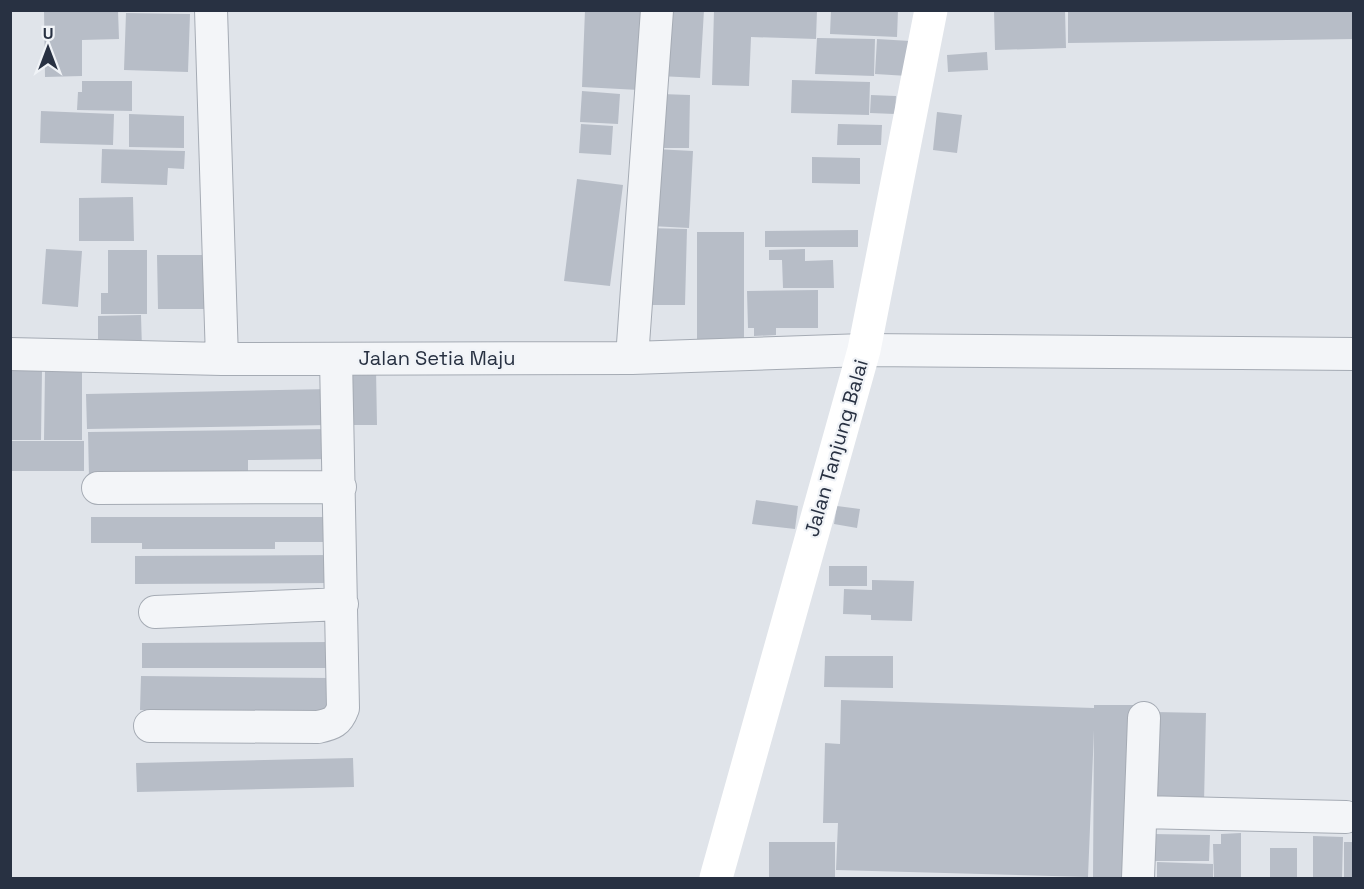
<svg xmlns="http://www.w3.org/2000/svg" width="1364" height="889" font-family="'Space Grotesk',sans-serif">
  <style>
    .building { fill: #b7bdc7 }
    .lines { fill: none; stroke-linecap: round; stroke-linejoin: round }
    .street-casing { stroke: #a5abb4; stroke-width: 34 }
    .street { stroke: #f3f5f8; stroke-width: 32 }
    .secondary { stroke: #fff; stroke-width: 33 }
    .labels { text-anchor: middle; dominant-baseline: central; stroke-width: 4.5; stroke-linejoin: round; paint-order: stroke }
    .street-label { font-size: 20px; fill: #283142; stroke: #f0f3f7 }
  </style>
  <rect width="100%" height="100%" fill="#e0e4ea"/>
  <path class="building" d="M 44,10 L 118,10 L 119,39 L 82,40 L 82,76 L 45,77 Z
    M 585,10 L 652,10 L 639,90 L 582,87 Z
    M 662,10 L 704,10 L 700,78 L 659,76 Z
    M 714,10 L 817,10 L 816,39 L 751,37 L 749,86 L 712,85 Z
    M 831,10 L 898,10 L 897,37 L 830,34 Z
    M 994,10 L 1065,10 L 1066,48 L 995,50 Z
    M 1068,10 L 1354,10 L 1354,39 L 1068,43 Z
    M 126,13 L 190,14 L 188,72 L 124,70 Z
    M 817,38 L 875,39 L 874,76 L 815,74 Z
    M 877,39 L 910,41 L 908,76 L 875,74 Z
    M 987,52 L 988,70 L 948,72 L 947,55 Z
    M 792,80 L 870,82 L 869,115 L 791,113 Z
    M 82,81 L 132,81 L 132,111 L 77,110 L 78,92 L 82,92 Z
    M 582,91 L 620,94 L 618,124 L 580,122 Z
    M 661,94 L 690,95 L 689,148 L 660,148 Z
    M 871,95 L 896,96 L 895,114 L 870,113 Z
    M 41,111 L 114,114 L 113,145 L 40,143 Z
    M 937,112 L 962,115 L 957,153 L 933,150 Z
    M 129,114 L 184,116 L 184,148 L 129,147 Z
    M 581,124 L 613,126 L 611,155 L 579,153 Z
    M 838,124 L 882,125 L 881,145 L 837,145 Z
    M 102,149 L 185,151 L 184,169 L 168,168 L 167,185 L 101,183 Z
    M 655,149 L 693,151 L 689,228 L 651,226 Z
    M 812,157 L 860,158 L 860,184 L 812,183 Z
    M 577,179 L 623,185 L 610,286 L 564,281 Z
    M 133,197 L 134,241 L 79,241 L 79,198 Z
    M 647,228 L 687,229 L 685,305 L 646,305 Z
    M 858,230 L 858,247 L 765,247 L 765,231 Z
    M 697,232 L 744,232 L 744,342 L 697,342 Z
    M 46,249 L 82,251 L 78,307 L 42,304 Z
    M 805,249 L 805,261 L 833,260 L 834,288 L 783,288 L 782,260 L 769,260 L 769,250 Z
    M 108,250 L 147,250 L 147,314 L 101,314 L 101,293 L 108,293 Z
    M 157,255 L 209,255 L 210,309 L 158,309 Z
    M 818,290 L 818,328 L 776,328 L 776,335 L 754,336 L 754,328 L 748,328 L 747,291 Z
    M 141,315 L 142,350 L 98,350 L 98,316 Z
    M 10,369 L 42,370 L 41,440 L 10,440 Z
    M 376,369 L 377,425 L 353,425 L 352,370 Z
    M 45,370 L 82,370 L 82,440 L 44,440 Z
    M 330,389 L 330,425 L 87,429 L 86,394 Z
    M 330,429 L 331,459 L 248,460 L 248,475 L 89,477 L 88,432 Z
    M 10,441 L 84,441 L 84,471 L 10,471 Z
    M 756,500 L 798,506 L 795,529 L 752,524 Z
    M 837,506 L 860,509 L 857,528 L 834,524 Z
    M 91,517 L 329,517 L 329,542 L 275,542 L 275,549 L 142,549 L 142,543 L 91,543 Z
    M 332,555 L 332,583 L 135,584 L 135,556 Z
    M 829,566 L 867,566 L 867,586 L 829,586 Z
    M 872,580 L 914,581 L 912,621 L 871,620 L 871,615 L 843,614 L 844,589 L 872,590 Z
    M 333,642 L 333,668 L 142,668 L 142,643 Z
    M 825,656 L 893,656 L 893,688 L 824,687 Z
    M 141,676 L 329,678 L 329,712 L 140,710 Z
    M 841,700 L 1094,708 L 1094,705 L 1133,705 L 1132,845 L 1123,845 L 1123,878 L 1093,878 L 1094,730 L 1088,877 L 836,870 L 838,823 L 823,823 L 825,743 L 840,744 Z
    M 1155,712 L 1206,713 L 1204,803 L 1154,802 Z
    M 353,758 L 354,787 L 137,792 L 136,763 Z
    M 1241,833 L 1241,878 L 1214,878 L 1213,844 L 1221,844 L 1221,834 Z
    M 1152,834 L 1210,835 L 1209,861 L 1152,861 Z
    M 1313,836 L 1343,837 L 1342,878 L 1313,878 Z
    M 769,842 L 835,842 L 835,878 L 769,878 Z
    M 1344,842 L 1354,842 L 1354,878 L 1344,878 Z
    M 1270,848 L 1297,848 L 1297,878 L 1270,878 Z
    M 1157,862 L 1213,864 L 1213,878 L 1157,878 Z"/>
  <g class="lines">
    <g class="street-casing">
      <path id="street" d="M 211,10 L 222,359
        M 10,354 L 222,359 L 632,358 L 864,350 L 1354,354
        M 632,358 L 657,10
        M 98,488 L 340,487
        M 155,612 L 342,604
        M 150,726 L 318,727 C 332,724 338,722 343,708 L 336,359
        M 1142,812 L 1346,817
        M 1138,878 L 1144,718"/>
    </g>
    <use href="#street" class="street"/>
    <path class="secondary" d="M 716,878 L 864,350 L 931,10"/>
  </g>
  <g class="labels">
    <g class="street-label">
      <text x="437" y="358">Jalan Setia Maju</text>
      <text transform="translate(836 448) rotate(-74)">Jalan Tanjung Balai</text>
    </g>
  </g>
  <rect width="1364" height="889" fill="none" stroke="#283142" stroke-width="24"/>
  <g transform="translate(48 48)" stroke="#f0f3f7" stroke-width="4.5" paint-order="stroke">
  <path d="M0-4.5L10 22L0 15L-10 22Z" fill="#283142"/>
  <text y="-9" font-size="16" font-weight="bold" text-anchor="middle" fill="#283142">U</text>
  </g>
</svg>
